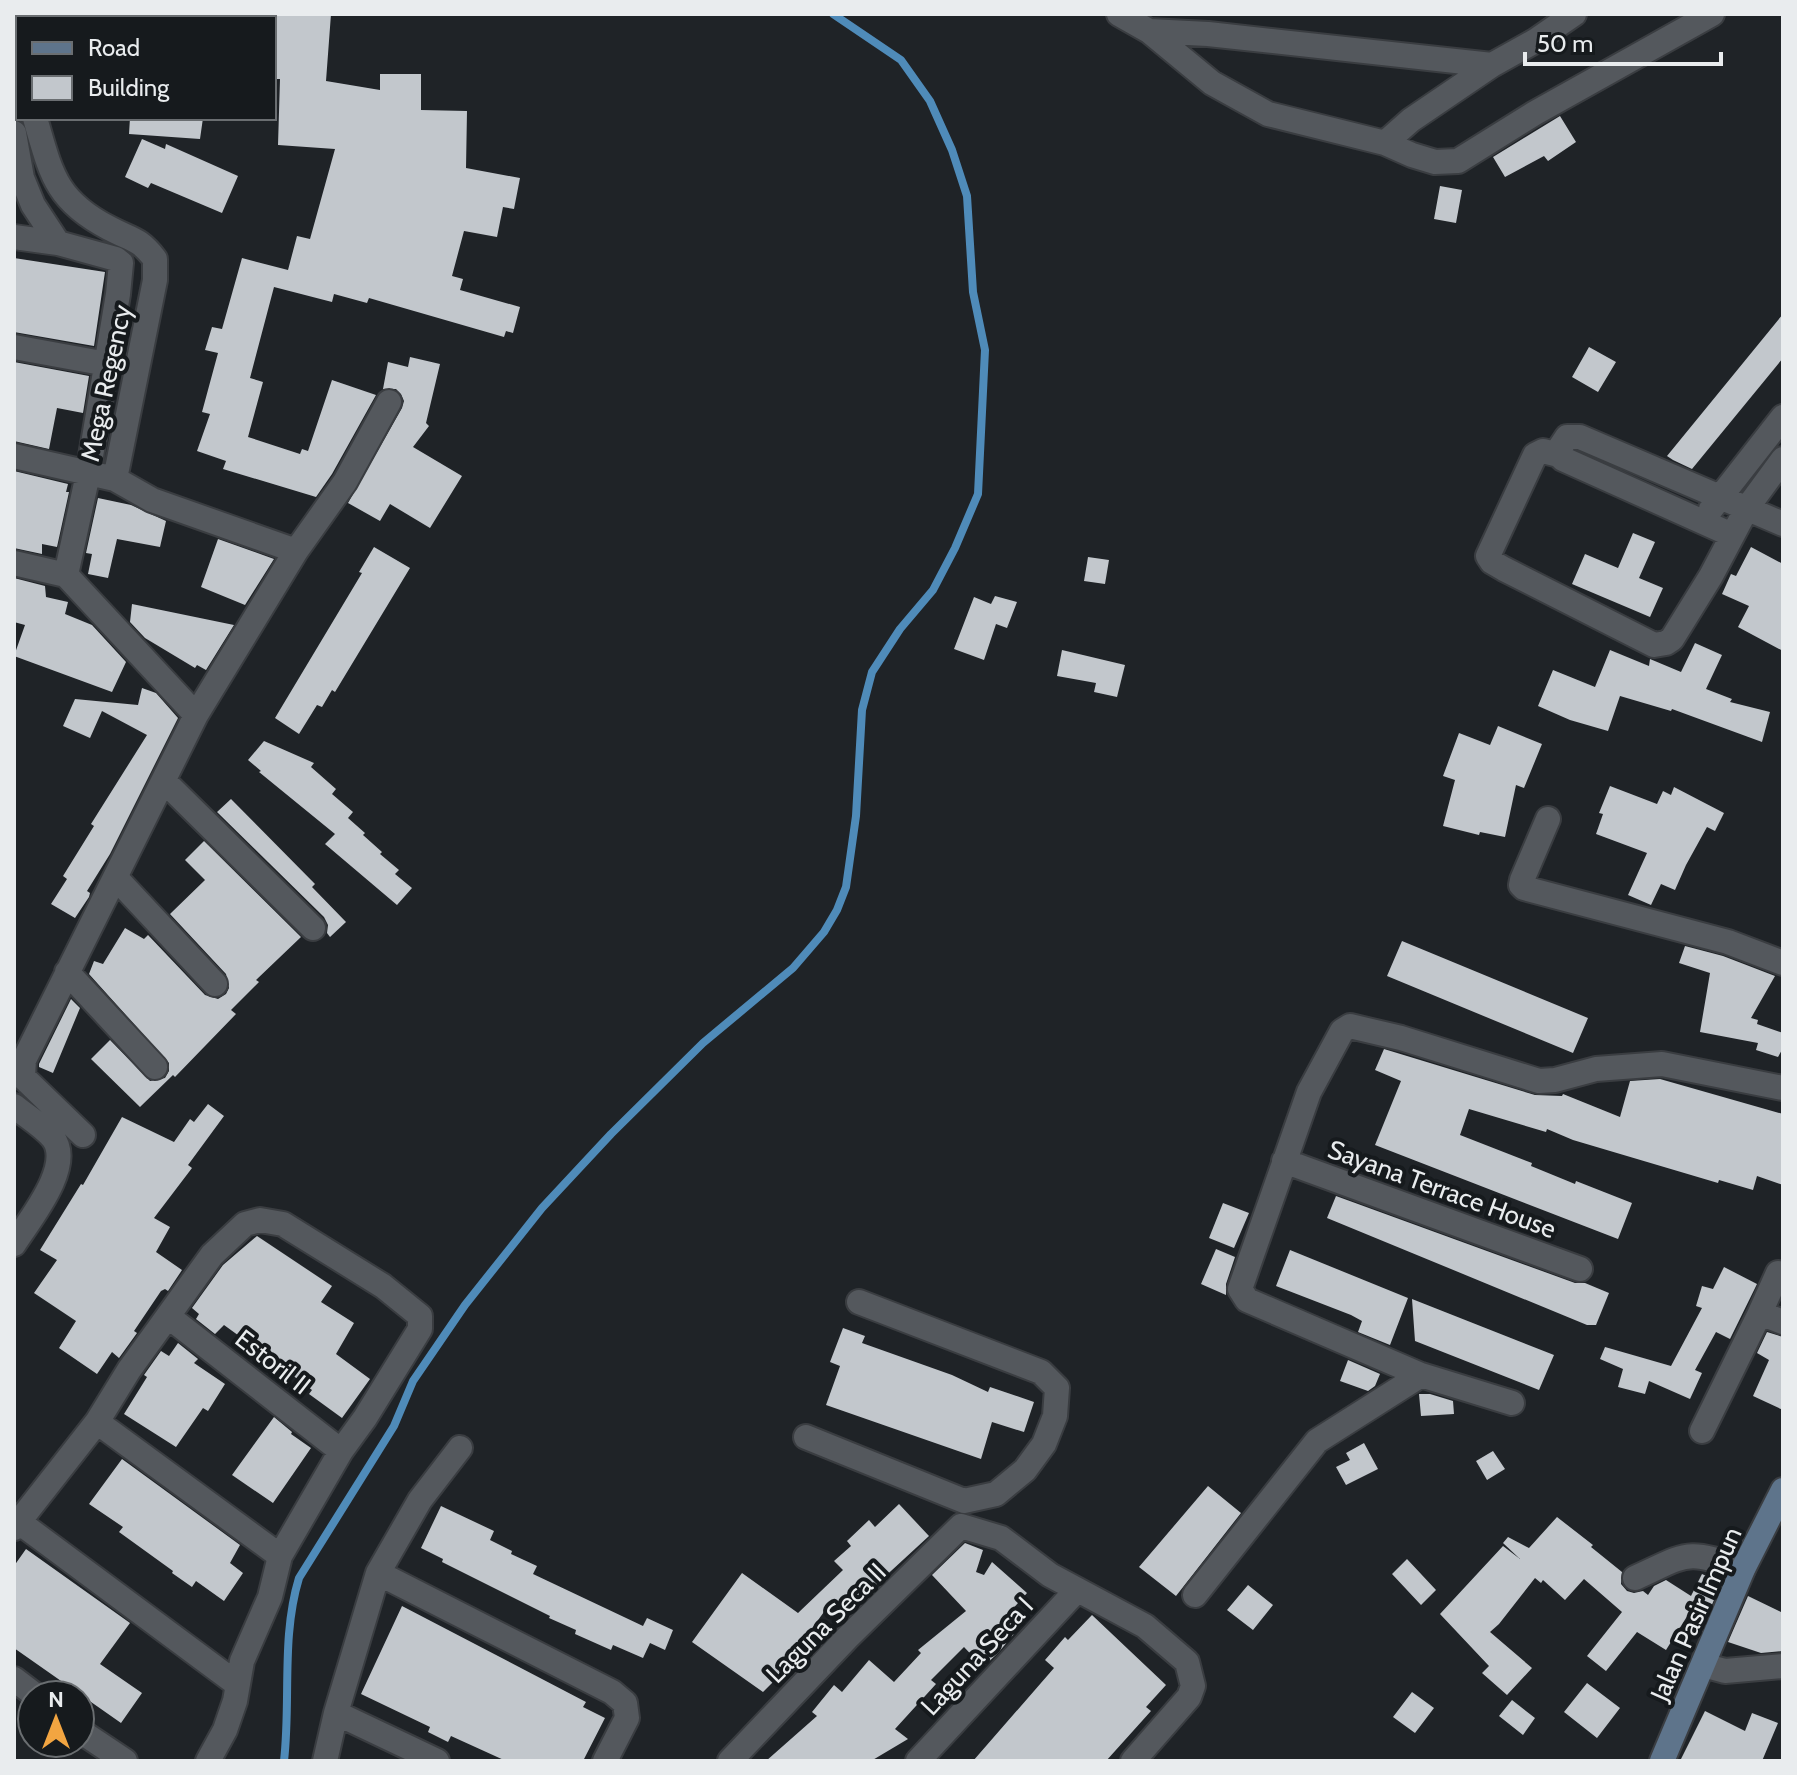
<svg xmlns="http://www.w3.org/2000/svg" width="1797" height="1775" font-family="Cabin,sans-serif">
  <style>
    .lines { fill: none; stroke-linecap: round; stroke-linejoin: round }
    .stream { stroke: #4f8bb9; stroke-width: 8 }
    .building { fill: #c2c7cc }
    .street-casing { stroke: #3a3d41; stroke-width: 28 }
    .secondary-casing { stroke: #3a3d41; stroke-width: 28 }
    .street { stroke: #54585d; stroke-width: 24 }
    .secondary { stroke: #5e748b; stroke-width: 24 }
    .labels { text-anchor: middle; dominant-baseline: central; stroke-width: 8; stroke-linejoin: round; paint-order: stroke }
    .street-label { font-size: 26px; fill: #e9ecee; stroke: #161a1d }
  </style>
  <rect width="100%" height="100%" fill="#1f2327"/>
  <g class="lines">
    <path class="stream" d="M 284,1761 C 291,1700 281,1637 299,1578 L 394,1426 L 413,1381 L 465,1305 L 542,1208 L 611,1134 L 703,1043 L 793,968 L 824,932 L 837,910 L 846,887 L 856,816 L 862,710 L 872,672 L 900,629 L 933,590 L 955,548 L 978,494 L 985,350 L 973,292 L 967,196 L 952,150 L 930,101 L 901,60 L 833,14"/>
  </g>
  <path class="building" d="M 274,14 L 331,14 L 326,81 L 380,90 L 380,74 L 421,74 L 421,110 L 467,111 L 466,168 L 520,178 L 514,209 L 503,207 L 497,237 L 464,231 L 452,276 L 463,279 L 460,290 L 520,307 L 513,333 L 506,331 L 504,337 L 369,298 L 367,303 L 334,294 L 332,302 L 274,287 L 250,378 L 263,382 L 248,437 L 300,454 L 302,449 L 308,451 L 332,380 L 376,395 L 332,474 L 316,497 L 223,469 L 226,461 L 197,451 L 210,414 L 202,412 L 218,353 L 205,350 L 212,327 L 222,329 L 242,258 L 288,270 L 297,236 L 310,239 L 335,149 L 278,145 L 280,79 L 274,79 Z
    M 1560,116 L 1576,142 L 1548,161 L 1544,156 L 1505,177 L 1493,157 Z
    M 130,118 L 203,118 L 200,139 L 129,134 Z
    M 142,139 L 165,149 L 166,144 L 238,176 L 222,213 L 151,183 L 148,188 L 125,177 Z
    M 1440,186 L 1462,190 L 1456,223 L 1434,219 Z
    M 14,258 L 105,272 L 94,346 L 14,332 Z
    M 1783,314 L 1783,358 L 1692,469 L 1673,460 L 1667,456 Z
    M 1589,347 L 1616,362 L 1598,392 L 1572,377 Z
    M 410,357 L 440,364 L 426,423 L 429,426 L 413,447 L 462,476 L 430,528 L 390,504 L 380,521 L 348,503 L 402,408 L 404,401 L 401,394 L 396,389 L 383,389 L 388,362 L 408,367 Z
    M 14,362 L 89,376 L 83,413 L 57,408 L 49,449 L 14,441 Z
    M 14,471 L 68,484 L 66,492 L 69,492 L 57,547 L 42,544 L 42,554 L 14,548 Z
    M 98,498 L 131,505 L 166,521 L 160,547 L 117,539 L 108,578 L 88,574 L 92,554 L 86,553 Z
    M 1633,533 L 1655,542 L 1639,578 L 1663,588 L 1650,617 L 1572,584 L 1585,554 L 1618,568 Z
    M 218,539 L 274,559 L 245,605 L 201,587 Z
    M 374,547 L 410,568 L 335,692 L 332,690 L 322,707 L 317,705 L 299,734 L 275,718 L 362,573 L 359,572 Z
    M 1751,547 L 1783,564 L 1783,651 L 1738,627 L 1749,606 L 1722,594 L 1731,574 L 1736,576 Z
    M 1088,557 L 1109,560 L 1105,584 L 1084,581 Z
    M 14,578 L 45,586 L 46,597 L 68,602 L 65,614 L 92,625 L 126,662 L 112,692 L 14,656 L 25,625 L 14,622 Z
    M 995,596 L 1017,602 L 1007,628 L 996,624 L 984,660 L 954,649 L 974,597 L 991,604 Z
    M 132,604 L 234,625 L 206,670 L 197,665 L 195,668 L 145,638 L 130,622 Z
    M 1695,643 L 1722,655 L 1706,689 L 1732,699 L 1730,702 L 1770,712 L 1762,742 L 1672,709 L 1671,711 L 1620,696 L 1608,731 L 1570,720 L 1538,706 L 1553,670 L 1595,687 L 1610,650 L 1649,666 L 1650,659 L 1681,672 Z
    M 1062,650 L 1125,665 L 1117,697 L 1094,692 L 1096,683 L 1057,676 Z
    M 142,688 L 156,693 L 178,718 L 110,854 L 87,891 L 90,893 L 89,897 L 75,918 L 51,904 L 67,879 L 63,876 L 94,826 L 91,824 L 147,735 L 102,711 L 90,738 L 63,726 L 75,699 L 138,705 Z
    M 1498,726 L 1542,744 L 1524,788 L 1516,785 L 1505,837 L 1480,832 L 1479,835 L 1443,826 L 1455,780 L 1443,776 L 1459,733 L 1490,745 Z
    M 264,741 L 314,763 L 311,767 L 336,789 L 332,794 L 353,812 L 348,818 L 365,833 L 363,835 L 382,852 L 380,854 L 399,870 L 395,874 L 412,888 L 397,905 L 325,844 L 335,834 L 259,772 L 261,771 L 248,760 Z
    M 1610,786 L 1657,804 L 1663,791 L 1671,795 L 1674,787 L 1724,813 L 1715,831 L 1707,827 L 1686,865 L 1675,890 L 1661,884 L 1651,905 L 1628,895 L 1647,853 L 1596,834 L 1603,814 L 1599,813 Z
    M 231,799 L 315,884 L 312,887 L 346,922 L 330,937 L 327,933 L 328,925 L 324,917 L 217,812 Z
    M 204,841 L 301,937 L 256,980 L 259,982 L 231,1010 L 236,1014 L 175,1077 L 173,1075 L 140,1107 L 91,1059 L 110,1040 L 150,1081 L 165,1078 L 169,1071 L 169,1063 L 89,974 L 94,961 L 103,964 L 125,928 L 144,939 L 148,935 L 205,995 L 218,999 L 226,994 L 229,988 L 226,974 L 170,914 L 205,880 L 185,860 Z
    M 1402,941 L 1588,1018 L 1573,1053 L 1387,976 Z
    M 1685,946 L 1723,956 L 1775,976 L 1751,1018 L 1758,1020 L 1757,1024 L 1783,1033 L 1783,1048 L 1778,1057 L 1756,1050 L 1758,1043 L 1700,1032 L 1710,973 L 1679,963 Z
    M 71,999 L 80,1008 L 53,1073 L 39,1067 L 39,1064 Z
    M 1384,1049 L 1535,1095 L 1562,1096 L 1563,1094 L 1620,1117 L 1630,1081 L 1660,1079 L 1783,1114 L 1783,1185 L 1757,1176 L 1753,1190 L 1719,1180 L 1718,1183 L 1573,1140 L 1547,1129 L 1546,1132 L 1469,1109 L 1460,1135 L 1532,1163 L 1531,1166 L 1575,1184 L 1576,1181 L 1632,1203 L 1618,1239 L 1375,1145 L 1401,1081 L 1375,1070 Z
    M 208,1104 L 224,1116 L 188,1165 L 192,1168 L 154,1218 L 170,1227 L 156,1252 L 182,1270 L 168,1291 L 165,1289 L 161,1291 L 134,1331 L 137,1333 L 119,1358 L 112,1352 L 97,1374 L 59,1348 L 76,1321 L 34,1293 L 57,1260 L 40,1250 L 81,1184 L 83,1185 L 122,1117 L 174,1142 L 190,1119 L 194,1122 Z
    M 1336,1196 L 1575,1283 L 1585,1283 L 1609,1293 L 1596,1325 L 1587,1325 L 1327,1218 Z
    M 1223,1203 L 1249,1213 L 1234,1248 L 1209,1238 Z
    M 257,1236 L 332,1286 L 321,1302 L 354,1323 L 336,1354 L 370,1379 L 342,1418 L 309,1394 L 312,1390 L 279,1365 L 224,1325 L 215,1334 L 196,1319 L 199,1314 L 192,1308 L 223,1265 Z
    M 1216,1249 L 1235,1257 L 1226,1284 L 1226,1295 L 1201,1284 Z
    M 1290,1250 L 1408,1298 L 1390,1345 L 1358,1332 L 1362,1321 L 1351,1315 L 1276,1286 Z
    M 1724,1267 L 1757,1284 L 1730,1339 L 1716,1332 L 1695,1370 L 1702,1373 L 1690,1399 L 1649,1381 L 1645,1394 L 1618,1387 L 1623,1369 L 1600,1359 L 1605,1347 L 1671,1366 L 1702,1308 L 1696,1306 L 1702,1286 L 1713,1289 Z
    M 1412,1299 L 1554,1355 L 1539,1390 L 1415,1341 Z
    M 843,1328 L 865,1336 L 862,1343 L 952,1375 L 988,1392 L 990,1387 L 1034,1402 L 1024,1432 L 992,1422 L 981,1459 L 826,1405 L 840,1366 L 830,1362 Z
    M 1767,1332 L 1783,1337 L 1783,1410 L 1753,1396 L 1769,1360 L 1757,1353 Z
    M 178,1343 L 198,1359 L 194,1363 L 225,1384 L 208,1411 L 203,1408 L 176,1447 L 124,1414 L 147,1377 L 144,1375 L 161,1351 L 169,1356 Z
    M 1348,1360 L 1380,1374 L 1375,1386 L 1368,1391 L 1340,1381 Z
    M 1419,1394 L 1430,1394 L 1453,1401 L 1454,1414 L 1421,1416 Z
    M 274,1417 L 292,1432 L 291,1434 L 311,1448 L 273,1503 L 232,1475 Z
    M 1364,1443 L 1378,1469 L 1346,1485 L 1336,1467 L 1350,1460 L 1346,1453 Z
    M 1493,1451 L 1505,1469 L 1487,1480 L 1476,1461 Z
    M 122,1459 L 240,1545 L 230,1563 L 243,1573 L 224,1601 L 196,1581 L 192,1587 L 172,1573 L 173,1571 L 119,1532 L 123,1527 L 89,1504 Z
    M 1208,1486 L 1241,1513 L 1176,1596 L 1139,1567 Z
    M 899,1504 L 929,1536 L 841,1617 L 829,1605 L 773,1682 L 763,1692 L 692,1642 L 742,1573 L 798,1613 L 843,1570 L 834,1561 L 851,1546 L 847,1541 L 869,1520 L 875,1527 Z
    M 441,1506 L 494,1531 L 490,1540 L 512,1551 L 511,1554 L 537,1566 L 533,1574 L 643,1626 L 647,1618 L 673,1630 L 665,1650 L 650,1643 L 643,1658 L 613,1645 L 611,1650 L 575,1634 L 576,1630 L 549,1618 L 550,1616 L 442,1562 L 443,1559 L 421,1548 Z
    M 1557,1517 L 1593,1545 L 1591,1547 L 1622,1572 L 1621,1584 L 1627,1591 L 1634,1593 L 1643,1591 L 1648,1595 L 1654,1586 L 1666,1580 L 1691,1596 L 1702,1574 L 1721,1583 L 1706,1619 L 1691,1610 L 1666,1650 L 1637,1632 L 1606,1671 L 1587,1656 L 1622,1612 L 1584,1579 L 1565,1600 L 1543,1580 L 1541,1583 L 1535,1578 L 1499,1624 L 1490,1632 L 1532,1668 L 1507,1695 L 1482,1673 L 1489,1666 L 1440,1614 L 1503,1546 L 1520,1559 L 1503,1543 L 1508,1537 L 1529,1548 Z
    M 965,1543 L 983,1550 L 976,1572 L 984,1575 L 992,1562 L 1027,1593 L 1010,1612 L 1023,1623 L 998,1653 L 983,1667 L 964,1647 L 931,1680 L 936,1684 L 895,1729 L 908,1739 L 871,1761 L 766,1761 L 817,1716 L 812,1712 L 834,1685 L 842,1692 L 869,1660 L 894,1682 L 921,1653 L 918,1650 L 966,1611 L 932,1575 Z
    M 26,1549 L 130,1623 L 100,1664 L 142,1693 L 121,1723 L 14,1648 L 14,1566 Z
    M 1407,1559 L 1436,1590 L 1421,1605 L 1392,1574 Z
    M 1248,1585 L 1273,1605 L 1253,1630 L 1227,1610 Z
    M 1748,1596 L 1783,1613 L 1783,1651 L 1761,1653 L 1728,1642 Z
    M 402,1606 L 586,1702 L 583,1707 L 605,1718 L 583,1761 L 506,1761 L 451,1736 L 448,1742 L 428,1732 L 430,1727 L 361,1694 Z
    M 1092,1615 L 1166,1685 L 1146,1707 L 1151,1711 L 1106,1761 L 973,1761 L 1054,1668 L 1045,1660 L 1065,1637 L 1068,1640 Z
    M 1587,1683 L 1620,1708 L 1597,1738 L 1564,1712 Z
    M 1412,1692 L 1434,1708 L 1415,1733 L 1393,1717 Z
    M 1512,1700 L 1535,1718 L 1523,1735 L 1499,1716 Z
    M 1705,1711 L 1745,1731 L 1752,1713 L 1778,1723 L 1762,1761 L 1680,1761 Z"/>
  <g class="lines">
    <g class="street-casing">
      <path id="street" d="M 1119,14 L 1149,31 L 1208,34 L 1492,65 L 1535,41 L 1574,14
        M 14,18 L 18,26
        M 1149,31 L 1212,83 L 1268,114 L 1385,143 L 1412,155 L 1435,162 L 1458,161 L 1535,113 L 1712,14
        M 35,118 C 51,173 55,200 109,228 C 131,240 138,237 155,259 L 155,280 L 115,479
        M 14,133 L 22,178 L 33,205 L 58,243 L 116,259 L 121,263 L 118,294 L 88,474 L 66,575 L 196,715
        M 1385,143 L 1411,120 L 1492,65
        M 14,237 L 58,243
        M 14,347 L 107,364
        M 1559,455 L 1559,449 L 1567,437 L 1580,437 L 1783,524
        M 14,456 L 115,479 L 152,500 L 296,551 L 345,482 L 389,402
        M 1711,509 L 1783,417
        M 1732,535 L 1563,459 L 1559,455 L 1543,451 L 1535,455 L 1488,556 L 1492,562 L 1504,569 L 1654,645 L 1666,643 L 1672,639 L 1711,576 L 1747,508 L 1783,459
        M 14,563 L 66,575
        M 165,782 L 313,928
        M 1548,819 L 1522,880 L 1521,885 L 1524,888 L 1728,942 L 1783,963
        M 116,878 L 215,984
        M 67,972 L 155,1067
        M 14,1106 C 26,1116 43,1126 53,1138 C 74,1166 30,1219 14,1244
        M 83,1135 L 23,1077 L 24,1060 L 196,715 L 296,551
        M 1284,1161 L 1580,1269
        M 1760,1313 L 1778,1273
        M 169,1317 L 341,1451
        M 1512,1403 L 1421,1375 L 1247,1300 L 1240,1289 L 1309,1092 L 1342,1031 L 1350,1026 L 1401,1038 L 1539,1081 L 1555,1080 L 1596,1069 L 1662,1064 L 1783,1088
        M 97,1422 L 280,1556
        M 1702,1431 L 1760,1313 L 1783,1322
        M 806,1437 L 964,1501 L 996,1494 L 1025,1470 L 1044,1444 L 1055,1416 L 1057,1388 L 1041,1372 L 859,1302
        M 19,1522 L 237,1684
        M 961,1526 L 1001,1538 L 1050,1575 L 1145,1626 L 1187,1662 L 1193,1686 L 1189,1697 L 1133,1761
        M 14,1528 L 97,1422 L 129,1370 L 212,1255 L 245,1224 L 260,1220 L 283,1224 L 383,1286 L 420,1316 L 420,1329 L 365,1418 L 341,1451 L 280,1556 L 270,1597 L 242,1661 L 235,1701 L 225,1730 L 208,1761
        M 378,1573 L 612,1692 L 625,1703 L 627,1718 L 605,1761
        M 1635,1578 C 1688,1554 1685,1548 1743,1569
        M 1195,1595 L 1317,1441 L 1421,1375
        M 1703,1665 L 1725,1671 L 1783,1666
        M 14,1679 L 35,1695
        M 336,1713 L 437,1761
        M 80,1731 L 125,1761
        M 325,1761 L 336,1713 L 378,1573 L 420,1500 L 460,1448
        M 730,1761 L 847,1638 L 961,1526
        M 918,1761 L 1077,1590"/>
    </g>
    <g class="secondary-casing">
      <path id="secondary" d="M 1662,1761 L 1743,1569 L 1783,1490"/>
    </g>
    <use href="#street" class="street"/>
    <use href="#secondary" class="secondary"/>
  </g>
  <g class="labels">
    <g class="street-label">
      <text transform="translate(106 383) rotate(-78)">Mega Regency</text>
      <text transform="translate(1442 1189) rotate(20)">Sayana Terrace House</text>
      <text transform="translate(273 1362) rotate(38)">Estoril II</text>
      <text transform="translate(1696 1614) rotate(-66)">Jalan Pasir Impun</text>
      <text transform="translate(826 1623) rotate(-45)">Laguna Seca II</text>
      <text transform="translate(977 1656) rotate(-47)">Laguna Seca I</text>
    </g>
  </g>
  <rect width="1797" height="1775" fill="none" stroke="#e9ecee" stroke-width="32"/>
  <rect x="16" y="16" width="260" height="104" fill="#161a1d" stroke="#6a6e71" stroke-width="2"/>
  <rect x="32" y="42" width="40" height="12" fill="#5e748b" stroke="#6a6e71" stroke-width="2"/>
  <text x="88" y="56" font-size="24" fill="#e9ecee">Road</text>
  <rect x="32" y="76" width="40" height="24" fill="#c2c7cc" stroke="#6a6e71" stroke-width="2"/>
  <text x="88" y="96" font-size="24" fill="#e9ecee">Building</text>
  <g transform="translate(56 1719)"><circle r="38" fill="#161a1d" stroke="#6a6e71" stroke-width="2"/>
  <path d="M0-6L14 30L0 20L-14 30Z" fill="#f2a541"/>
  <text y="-12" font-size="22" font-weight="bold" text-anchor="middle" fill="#e9ecee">N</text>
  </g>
  <path d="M1525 52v12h196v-12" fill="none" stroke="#e9ecee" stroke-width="4"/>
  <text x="1537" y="52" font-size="24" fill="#e9ecee" stroke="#161a1d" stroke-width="6" paint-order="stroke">50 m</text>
</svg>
